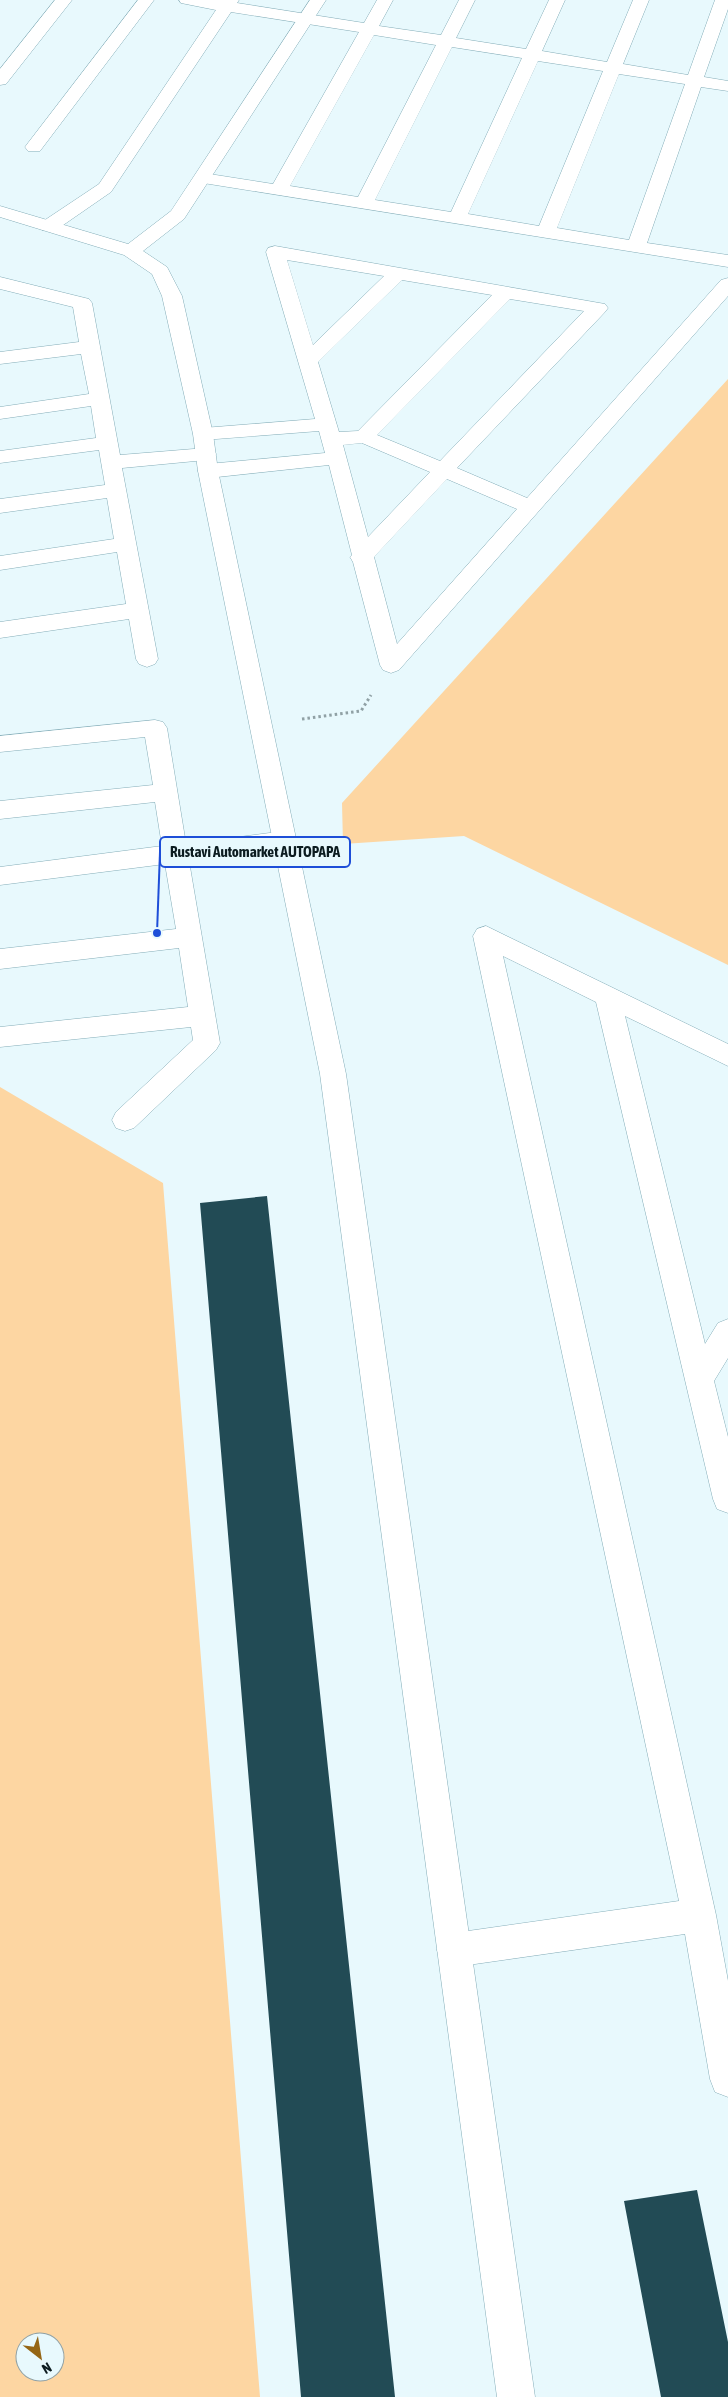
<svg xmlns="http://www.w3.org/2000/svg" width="728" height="2397" font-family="'Asap Condensed',sans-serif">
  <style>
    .green { fill: #fdd6a2; fill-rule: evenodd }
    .building { fill: #224b55 }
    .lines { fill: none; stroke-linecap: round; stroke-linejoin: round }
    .service-casing { stroke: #84adb8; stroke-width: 1 }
    .minor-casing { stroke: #84adb8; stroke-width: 1 }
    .path { stroke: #90a1a5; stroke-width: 3; stroke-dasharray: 2.5 3; stroke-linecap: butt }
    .service { fill: #fff; fill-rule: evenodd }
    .minor { fill: #fff; fill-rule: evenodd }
    .leader { fill: none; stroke: #1d4ed8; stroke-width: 2 }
    .callout-dot { fill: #1d4ed8; stroke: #e8f9fd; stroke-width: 2 }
    .callout { fill: #e8f9fd; stroke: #1d4ed8; stroke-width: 2 }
    .callout-label { font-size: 15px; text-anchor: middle; font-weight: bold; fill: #0c1c20 }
  </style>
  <rect width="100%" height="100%" fill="#e8f9fd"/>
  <path class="green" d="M 728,379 L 728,965 L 464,836 L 343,844 L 342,803 Z
    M 0,1087 L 163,1183 L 260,2397 L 0,2397 ZM 25,2342 L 55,2342 L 55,2372 L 25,2372 Z"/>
  <path class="building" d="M 267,1196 L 395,2397 L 301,2397 L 200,1203 Z
    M 697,2190 L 728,2342 L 728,2397 L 661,2397 L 624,2201 Z"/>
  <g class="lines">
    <g class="service-casing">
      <path id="service" d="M 55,0 L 72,0 L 6,84 L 0,85 L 0,69 Z
        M 138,0 L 154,0 L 40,151 L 28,151 L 25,147 L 28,143 Z
        M 179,0 L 239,0 L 237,3 L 364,23 L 377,0 L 393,0 L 379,26 L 441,35 L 459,0 L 475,0 L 456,38 L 526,49 L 549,0 L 565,0 L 542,51 L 607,62 L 633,0 L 649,0 L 623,64 L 688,75 L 715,0 L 728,0 L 728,9 L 704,77 L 728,81 L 728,91 L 701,87 L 647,243 L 728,255 L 728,267 L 197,182 L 194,178 L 197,174 L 203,173 L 273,184 L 359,32 L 231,12 L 111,192 L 56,230 L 42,230 L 40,226 L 42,222 L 99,184 L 216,10 L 181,3 ZM 374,35 L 436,45 L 358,197 L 290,186 ZM 452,47 L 522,58 L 451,212 L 375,200 ZM 538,61 L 603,71 L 539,226 L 468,214 ZM 619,74 L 685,84 L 629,240 L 557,228 Z
        M 275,246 L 605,304 L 608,308 L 605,312 L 457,468 L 527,498 L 721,280 L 728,278 L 728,296 L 399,670 L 391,673 L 383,670 L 380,665 L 353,562 L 350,557 L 352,555 L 329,465 L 208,478 L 201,476 L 198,471 L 201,466 L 208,464 L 325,453 L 319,431 L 203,440 L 196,438 L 193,434 L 196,430 L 203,428 L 315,419 L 266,252 L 268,248 ZM 287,260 L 384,276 L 313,345 ZM 402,280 L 492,295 L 358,431 L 339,432 L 318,362 ZM 510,299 L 584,311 L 440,461 L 377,435 ZM 362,443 L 430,472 L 368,537 L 343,445 ZM 447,479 L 517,509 L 397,644 L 374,557 Z
        M 0,277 L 89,299 L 92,303 L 120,455 L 206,448 L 213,449 L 216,454 L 213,459 L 206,460 L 122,468 L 158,659 L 155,664 L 147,667 L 139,664 L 136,659 L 129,619 L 0,638 L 0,622 L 126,604 L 117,552 L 0,570 L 0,556 L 114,539 L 107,498 L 0,513 L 0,499 L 105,485 L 99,450 L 0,463 L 0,451 L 96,438 L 91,406 L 0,419 L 0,407 L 89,394 L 81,354 L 0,364 L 0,352 L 79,342 L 73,307 L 0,289 Z
        M 155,720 L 163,722 L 167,728 L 186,844 L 285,831 L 294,834 L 297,840 L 294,846 L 285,849 L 189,861 L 220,1043 L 216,1050 L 134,1128 L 125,1131 L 116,1128 L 112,1120 L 116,1112 L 193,1040 L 191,1027 L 0,1047 L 0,1027 L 188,1007 L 179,948 L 0,969 L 0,949 L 176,929 L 165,864 L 0,885 L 0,867 L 162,846 L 155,802 L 0,819 L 0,801 L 153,785 L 145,737 L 0,752 L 0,736 Z
        M 486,926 L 728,1044 L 728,1066 L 625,1016 L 705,1344 L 718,1323 L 728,1319 L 728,1358 L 714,1381 L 728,1437 L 728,1513 L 717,1509 L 713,1499 L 596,1002 L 503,956 L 716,1915 L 728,1981 L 728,2097 L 715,2092 L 710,2079 L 685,1934 L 454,1967 L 442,1962 L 437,1950 L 442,1938 L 454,1933 L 679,1901 L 473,936 L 477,929 Z"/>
    </g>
    <g class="minor-casing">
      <path id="minor" d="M 310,0 L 326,0 L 184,219 L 143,251 L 167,267 L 182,296 L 213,434 L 218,471 L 346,1074 L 535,2397 L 497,2397 L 320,1074 L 198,471 L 193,434 L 162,296 L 152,274 L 124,255 L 0,217 L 0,206 L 128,244 L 171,211 Z"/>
    </g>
    <path class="path" d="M 302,719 L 361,711 L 371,695"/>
    <use href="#service" class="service"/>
    <use href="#minor" class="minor"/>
  </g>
  <path class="leader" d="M157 933L160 852"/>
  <circle class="callout-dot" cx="157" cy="933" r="5"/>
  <rect class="callout" x="160" y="837" width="190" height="30" rx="5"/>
  <g class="callout-label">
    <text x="255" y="857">Rustavi Automarket AUTOPAPA</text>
  </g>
  <g transform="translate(40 2357) rotate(149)"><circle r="24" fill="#e8f9fd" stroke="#90a1a5"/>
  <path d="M0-4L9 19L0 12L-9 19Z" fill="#956615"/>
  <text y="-8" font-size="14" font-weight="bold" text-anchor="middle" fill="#0c1c20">N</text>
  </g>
</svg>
